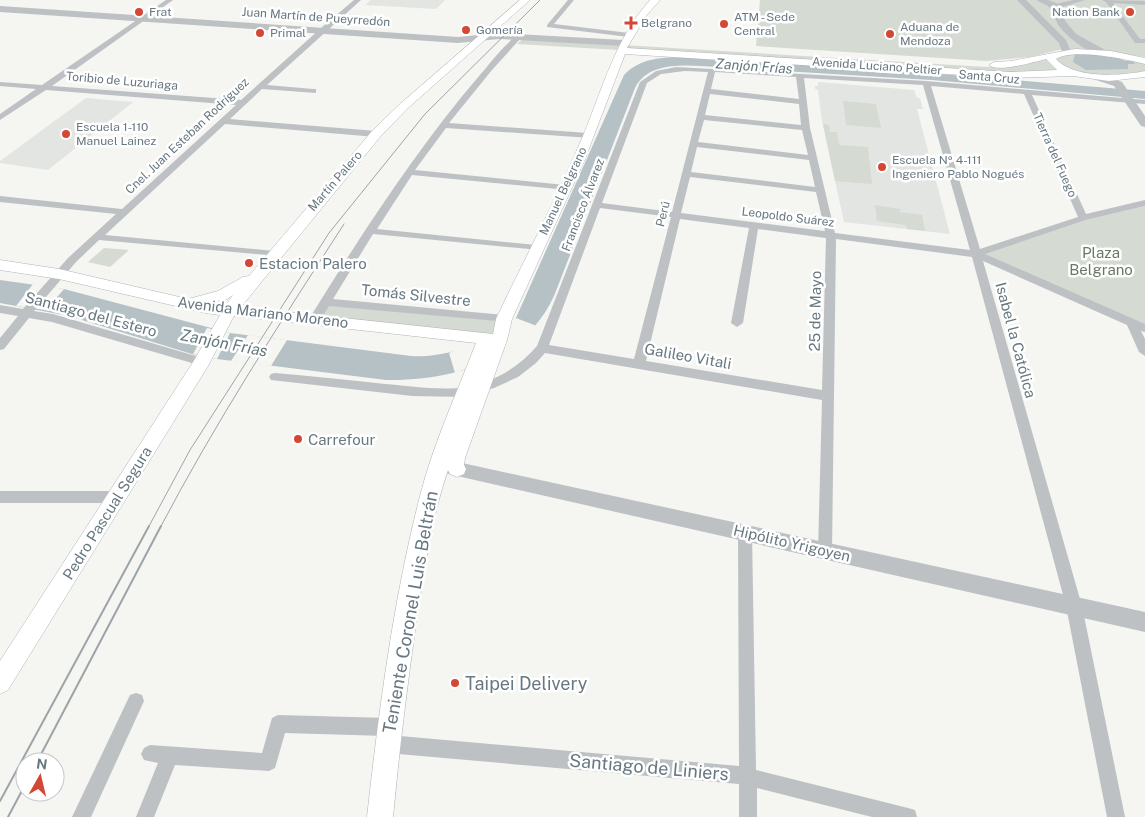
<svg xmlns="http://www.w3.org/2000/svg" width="1145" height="817" font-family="'Public Sans',sans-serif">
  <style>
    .built { fill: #e3e5e2 }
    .green { fill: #d5dad2 }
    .water { fill: #b5c1c4 }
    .pier { fill: #f5f5f2 }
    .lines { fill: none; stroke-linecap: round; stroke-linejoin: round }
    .secondary-casing { stroke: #afb5b8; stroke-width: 1 }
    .minor { fill: #bdc1c4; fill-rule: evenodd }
    .tertiary { fill: #bdc1c4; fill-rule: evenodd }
    .secondary { fill: #fff; fill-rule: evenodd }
    .tram-far1 { stroke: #9da4a8; stroke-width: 1 }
    .tram { stroke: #9da4a8; stroke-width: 2 }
    .poi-dot { fill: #d34734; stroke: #fff; stroke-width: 2 }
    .labels { text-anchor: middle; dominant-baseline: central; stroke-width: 5; stroke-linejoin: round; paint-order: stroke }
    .far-poi-label { font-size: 12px; fill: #677880; stroke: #fff; text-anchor: start }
    .far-street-label { font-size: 12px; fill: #677880; stroke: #fff }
    .far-water-label { font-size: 14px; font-style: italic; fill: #63797d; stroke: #fff }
    .park-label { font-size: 15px; fill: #6b7865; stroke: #fff }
    .poi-label { font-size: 15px; fill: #677880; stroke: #fff; text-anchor: start }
    .street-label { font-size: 15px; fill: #677880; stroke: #fff }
    .water-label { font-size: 16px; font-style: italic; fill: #63797d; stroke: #fff }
    .near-street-label { font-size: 18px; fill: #677880; stroke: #fff }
    .near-poi-label { font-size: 18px; fill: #677880; stroke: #fff; text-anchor: start }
  </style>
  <rect width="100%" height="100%" fill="#f5f5f2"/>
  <path class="built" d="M 371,0 L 445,0 L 436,9 L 365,5 Z
    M 818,82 L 914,90 L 917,98 L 920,98 L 923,109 L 917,109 L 950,234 L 844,222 L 822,121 L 818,90 L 815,89 L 815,86 L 818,86 Z
    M 86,98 L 133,102 L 48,170 L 0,163 L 0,161 Z"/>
  <path class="green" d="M 760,0 L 1145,0 L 1145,57 L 1074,49 L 1059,50 L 1030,57 L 987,61 L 756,46 Z
    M 523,39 L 987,67 L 1013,65 L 1066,53 L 1088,53 L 1145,59 L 1145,74 L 1132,77 L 997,72 L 517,44 Z
    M 843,101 L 876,104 L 881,128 L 846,125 Z
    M 823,124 L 829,125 L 830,132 L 837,132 L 839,145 L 868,147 L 872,184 L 835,181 Z
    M 875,205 L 900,209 L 900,212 L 922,215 L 925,231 L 907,229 L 906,225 L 877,221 Z
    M 1145,206 L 1145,327 L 982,254 L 1086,220 Z
    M 104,248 L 129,250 L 110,267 L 88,262 Z
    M 326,302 L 504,319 L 499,340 L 315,319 Z"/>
  <path class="water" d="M 1075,54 L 1113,56 L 1125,61 L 1133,61 L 1135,64 L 1128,64 L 1128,69 L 1086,70 L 1073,62 Z
    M 685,57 L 928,73 L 1145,91 L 1145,99 L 932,80 L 701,66 C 678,65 647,64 635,88 L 554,296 C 524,361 453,381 386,380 L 217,359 L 195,355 L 69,316 L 0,303 L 0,280 L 64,289 L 230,333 L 411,356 C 445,358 492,343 516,318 L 624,75 C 640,58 663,57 685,57 Z"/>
  <path class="pier" d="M 33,284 L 64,289 L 46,310 L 16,306 Z
    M 516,318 L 537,326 L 518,343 L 498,357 L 455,373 L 449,353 L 495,333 Z
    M 207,328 L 230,333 L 217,359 L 193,354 Z
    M 248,335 L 270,338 L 287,340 L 271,366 L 231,361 Z"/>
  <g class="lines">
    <g class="secondary-casing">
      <path id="secondary" d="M 520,0 L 530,0 L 408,108 L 380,137 L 241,307 L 493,334 L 496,319 C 525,258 557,198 583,136 C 603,88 615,39 650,0 L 660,0 L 646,16 L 627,48 L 1010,72 L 1057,70 L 1046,59 C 1033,62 999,73 989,65 L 994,62 L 1011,61 L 1075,49 L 1111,51 L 1145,58 L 1145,64 C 1125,59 1074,48 1056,59 C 1074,79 1121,76 1145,71 L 1145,77 L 1109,81 L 1073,76 L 1010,78 L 625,54 L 585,159 L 512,319 L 507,340 L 465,458 L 464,465 L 466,469 L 464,474 L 457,477 L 450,474 L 448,470 C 431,519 424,572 416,623 C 407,688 399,752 393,817 L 367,817 C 379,710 393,601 420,496 C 433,444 457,393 476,343 L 234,316 L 208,366 L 8,690 L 0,694 L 0,661 L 195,359 L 220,315 L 206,313 L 59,279 L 0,270 L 0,260 L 59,269 L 188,299 L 218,291 L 243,277 L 249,276 L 372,131 L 400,104 ZM 233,295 L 226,305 L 208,303 L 227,299 Z"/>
    </g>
    <path class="minor" d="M 166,0 L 173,0 L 52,86 L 241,100 L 320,29 L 354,0 L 361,0 L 267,85 L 313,89 L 316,89 L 316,93 L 262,89 L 230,119 L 376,131 L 380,134 L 376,137 L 225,124 L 105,235 L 274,251 L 278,252 L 278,256 L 99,240 L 76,262 L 34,311 L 53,314 L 206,359 L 208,362 L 206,365 L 202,366 L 52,322 L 29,318 L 4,349 L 0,350 L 0,338 L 18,316 L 0,313 L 0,305 L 23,309 L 68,258 L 116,214 L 0,202 L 0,196 L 122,209 L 236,105 L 46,90 L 0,120 L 0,114 L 36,89 L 0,86 L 0,82 L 42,85 Z
      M 568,0 L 574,0 L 554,24 L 629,33 L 633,35 L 629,37 L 547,27 L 547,25 Z
      M 1074,0 L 1085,0 L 1062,7 L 1050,5 Z
      M 1102,0 L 1145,1 L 1145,5 L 1113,3 L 1140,39 L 1145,39 L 1145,43 L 1135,43 L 1106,2 Z
      M 519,35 L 521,36 L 521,38 L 492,70 L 449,123 L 588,133 L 592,136 L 591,138 L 446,128 L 415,170 L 565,185 L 568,186 L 568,190 L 412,175 L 377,229 L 536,245 L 541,248 L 540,250 L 373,234 L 333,299 L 504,315 L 508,316 L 510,319 L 508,322 L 329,306 L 319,322 L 311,322 L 309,319 C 361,235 415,151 479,76 C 489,65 507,40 519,35 Z
      M 676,67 L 926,81 L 1145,100 L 1145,104 L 1032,95 L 1086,214 L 1145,200 L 1145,206 L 1086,220 L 985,254 L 1145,324 L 1145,332 L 1141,331 L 1145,339 L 1145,356 L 1139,352 L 1127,325 L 983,261 L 1082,606 L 1125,817 L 1107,817 L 1066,606 L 972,257 L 836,239 L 832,551 L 830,556 L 825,557 L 820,556 L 818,551 L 822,400 L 545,353 L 536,363 L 518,377 L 494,388 L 465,397 L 412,396 L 271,380 L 269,377 L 271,374 L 275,373 C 312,376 349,380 385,384 C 409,386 443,391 465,387 C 493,383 519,367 537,346 L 640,82 L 656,71 ZM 685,71 L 708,72 L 672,212 L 602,203 L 647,83 L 661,74 ZM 715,72 L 796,77 L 799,99 L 711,89 ZM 804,78 L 923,85 L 970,250 L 835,233 L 810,128 ZM 931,86 L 1024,94 L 1078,217 L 980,249 ZM 710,94 L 799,104 L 801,125 L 705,115 ZM 704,120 L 802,130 L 808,155 L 698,142 ZM 697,147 L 809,160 L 815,187 L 691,172 ZM 690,177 L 816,192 L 825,231 L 681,213 ZM 600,208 L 671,217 L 634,359 L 549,345 ZM 680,219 L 749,228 L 731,323 L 737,327 L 743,323 L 758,229 L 826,238 L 822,390 L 646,361 Z
      M 0,491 L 117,491 L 122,493 L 124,497 L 122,501 L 117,503 L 0,503 Z
      M 745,527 L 750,529 L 752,533 L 756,770 L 908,808 L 915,810 L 917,817 L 872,817 L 757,788 L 757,817 L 739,817 L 739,784 L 387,753 L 381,750 L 378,744 L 381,738 L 386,736 L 285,733 L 275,768 L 269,771 L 175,765 L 154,817 L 136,817 L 158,763 L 144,760 L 141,754 L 144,748 L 150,745 L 262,753 L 272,718 L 278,715 L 389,718 L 395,721 L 398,727 L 395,733 L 389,735 L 739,766 L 738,533 L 740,529 Z
      M 136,693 L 142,695 L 144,701 L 91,817 L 72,817 L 130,695 Z"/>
    <path class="tertiary" d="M 1017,0 L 1026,0 L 1066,40 L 1071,52 L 1069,54 L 1063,54 L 1059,43 Z
      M 1037,0 L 1048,0 L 1056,3 L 1066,22 L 1076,34 L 1109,52 L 1109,56 C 1094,59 1068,38 1059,26 C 1055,20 1054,13 1050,8 C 1047,4 1040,3 1037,0 Z
      M 0,6 L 458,37 L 499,33 L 623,40 L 628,43 L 623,46 L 499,39 L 458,43 L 0,12 Z
      M 1093,73 L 1122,82 L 1145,116 L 1145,127 L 1141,126 L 1114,86 L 1090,78 L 1088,76 Z
      M 444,459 L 1145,612 L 1145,632 L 444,473 L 438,471 L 435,466 L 438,461 Z"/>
    <use href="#secondary" class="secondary"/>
    <path class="tram-far1" d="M 148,528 L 190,450 L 329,233 L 425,114 L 540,0
      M 160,528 C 215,423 280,323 344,224"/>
    <path class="tram" d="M 37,762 L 161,526
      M 0,801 L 149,526
      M 8,817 L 25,785"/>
  </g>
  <g class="poi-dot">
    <circle cx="139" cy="12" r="5"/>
    <circle cx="1130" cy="12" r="5"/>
    <path d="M628.5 15.5h5v5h5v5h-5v5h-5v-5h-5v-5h5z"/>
    <circle cx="724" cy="24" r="5"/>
    <circle cx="466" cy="30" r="5"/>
    <circle cx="260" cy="33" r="5"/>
    <circle cx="890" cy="34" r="5"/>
    <circle cx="66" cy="134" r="5"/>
    <circle cx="882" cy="167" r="5"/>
    <circle cx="249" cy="263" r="5"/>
    <circle cx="298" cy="439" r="5"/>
    <circle cx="455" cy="683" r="5"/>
  </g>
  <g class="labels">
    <g class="far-poi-label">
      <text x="149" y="12">Frat</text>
      <text x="1120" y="12" text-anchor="end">Nation Bank</text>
      <text x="734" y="17">ATM - Sede<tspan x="734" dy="14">Central</tspan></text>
      <text x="641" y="23">Belgrano</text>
      <text x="900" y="27">Aduana de<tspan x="900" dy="14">Mendoza</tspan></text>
      <text x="476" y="30">Gomería</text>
      <text x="270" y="33">Primal</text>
      <text x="76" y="127">Escuela 1-110<tspan x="76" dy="14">Manuel Lainez</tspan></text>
      <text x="892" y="160">Escuela Nº 4-111<tspan x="892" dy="14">Ingeniero Pablo Nogués</tspan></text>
    </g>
    <g class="far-street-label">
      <text transform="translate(316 17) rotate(4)">Juan Martín de Pueyrredón</text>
      <text transform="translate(877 66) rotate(4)">Avenida Luciano Peltier</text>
      <text transform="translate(989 77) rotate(5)">Santa Cruz</text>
      <text transform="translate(122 81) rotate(5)">Toribio de Luzuriaga</text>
      <text transform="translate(187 136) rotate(-43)">Cnel. Juan Esteban Rodríguez</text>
      <text transform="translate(1055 155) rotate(66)">Tierra del Fuego</text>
      <text transform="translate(335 181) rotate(-49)">Martín Palero</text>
      <text transform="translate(563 191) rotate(-65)">Manuel Belgrano</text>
      <text transform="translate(583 205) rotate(-69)">Francisco Álvarez</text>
      <text transform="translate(663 214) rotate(-76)">Perú</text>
      <text transform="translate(788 217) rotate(7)">Leopoldo Suárez</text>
    </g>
    <g class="far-water-label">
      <text transform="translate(754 66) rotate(4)">Zanjón Frías</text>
    </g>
    <g class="park-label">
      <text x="1101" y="252">Plaza<tspan x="1101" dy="17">Belgrano</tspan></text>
    </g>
    <g class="poi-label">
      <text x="259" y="263">Estacion Palero</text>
      <text x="308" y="439">Carrefour</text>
    </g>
    <g class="street-label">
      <text transform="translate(416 295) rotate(6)">Tomás Silvestre</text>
      <text transform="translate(815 311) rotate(-89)">25 de Mayo</text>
      <text transform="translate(263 312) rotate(7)">Avenida Mariano Moreno</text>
      <text transform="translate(91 314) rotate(15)">Santiago del Estero</text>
      <text transform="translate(1016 340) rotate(75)">Isabel la Católica</text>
      <text transform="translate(688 356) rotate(10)">Galileo Vitali</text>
      <text transform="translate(107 513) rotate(-58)">Pedro Pascual Segura</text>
      <text transform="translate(792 543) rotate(13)">Hipólito Yrigoyen</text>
    </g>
    <g class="water-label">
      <text transform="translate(224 343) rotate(11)">Zanjón Frías</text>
    </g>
    <g class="near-street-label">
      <text transform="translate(410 612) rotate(-80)">Teniente Coronel Luis Beltrán</text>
      <text transform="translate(649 767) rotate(5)">Santiago de Liniers</text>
    </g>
    <g class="near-poi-label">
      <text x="465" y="683">Taipei Delivery</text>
    </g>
  </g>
  <g transform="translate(40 777) rotate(8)"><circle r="24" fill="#ffffff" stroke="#c2c9cc"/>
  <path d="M0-4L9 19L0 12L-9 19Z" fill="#d34734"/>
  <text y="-8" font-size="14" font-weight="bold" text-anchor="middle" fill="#677880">N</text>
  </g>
</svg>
